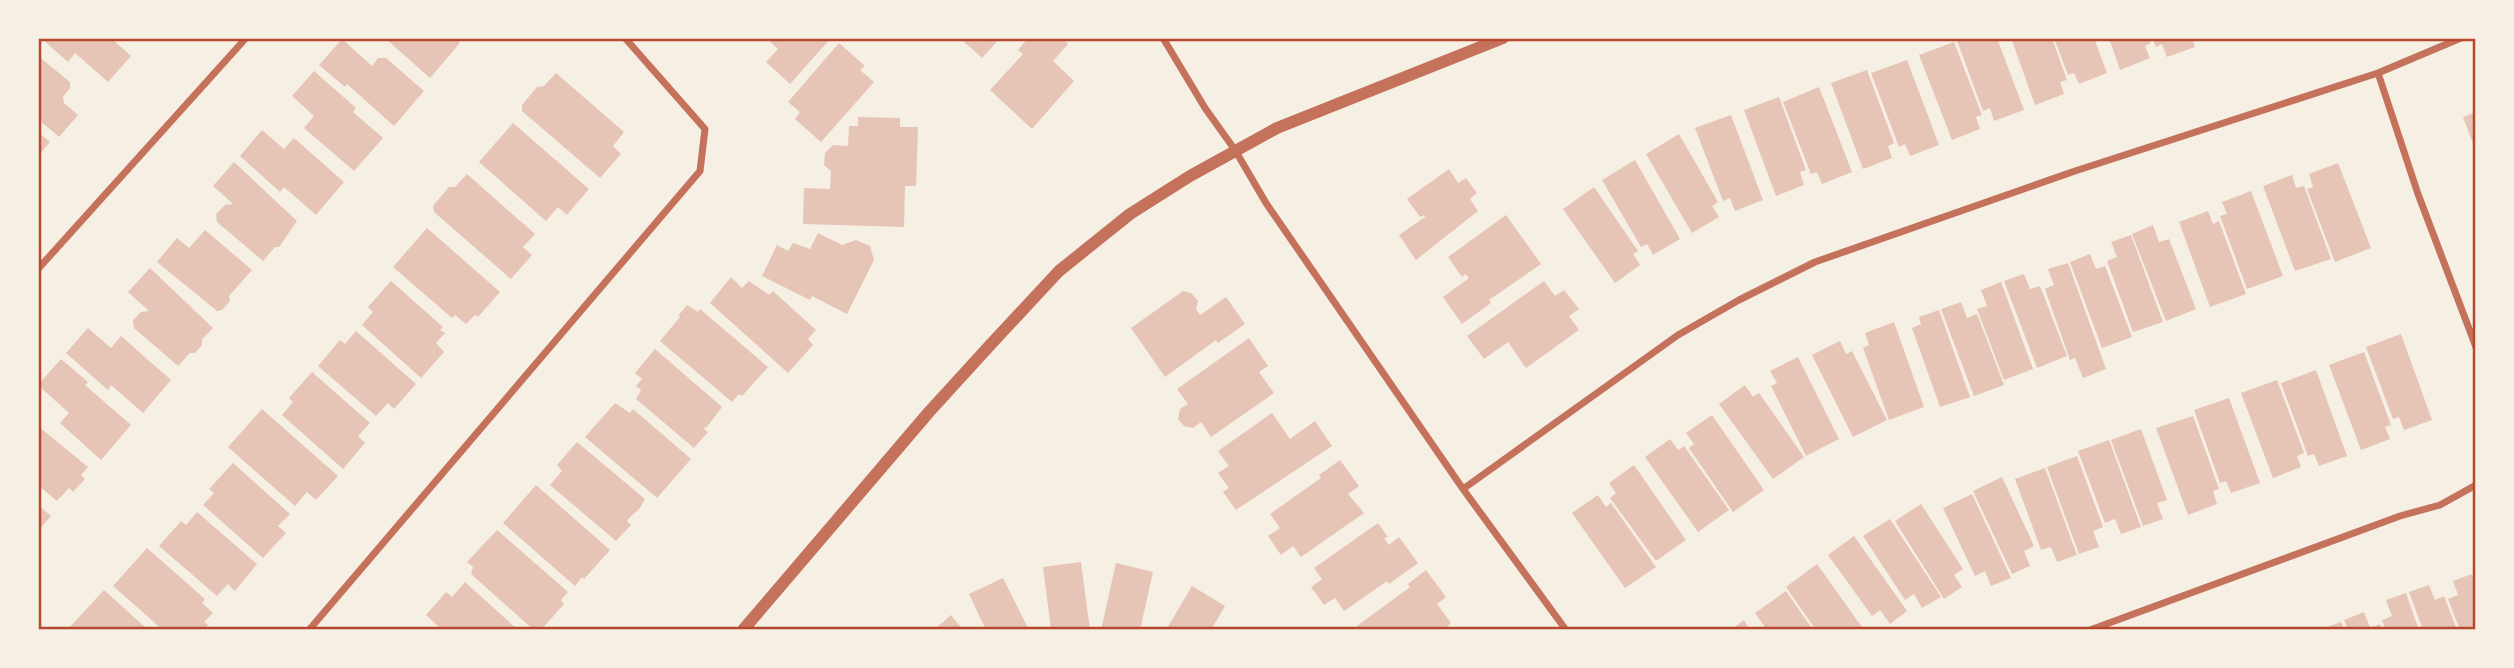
<svg xmlns="http://www.w3.org/2000/svg" width="2514" height="668" font-family="'Noto Sans',sans-serif">
  <style>
    .building { fill: #e6c5b7 }
    .lines { fill: none; stroke-linecap: round; stroke-linejoin: round }
    .minor { stroke: #c5725c; stroke-width: 7 }
    .tertiary { stroke: #c5725c; stroke-width: 12 }
    .neatline { fill: none; stroke: #b5482f; stroke-width: 2.5 }
  </style>
  <rect width="100%" height="100%" fill="#f6efe4"/>
  <path class="building" d="M 41,38 L 111,38 L 131,56 L 108,82 L 75,53 L 68,62 Z
    M 385,38 L 455,38 L 460,43 L 430,78 Z
    M 766,38 L 831,38 L 790,84 L 766,62 L 778,49 Z
    M 960,38 L 1000,38 L 982,58 Z
    M 1028,38 L 1062,38 L 1068,44 L 1053,61 L 1074,81 L 1032,129 L 990,90 L 1023,54 L 1018,50 Z
    M 1956,38 L 1997,38 L 2024,110 L 1994,121 L 1990,108 L 1983,111 Z
    M 2011,38 L 2052,38 L 2067,80 L 2060,82 L 2064,94 L 2035,105 Z
    M 2054,38 L 2094,38 L 2107,73 L 2079,84 L 2074,73 L 2068,75 Z
    M 2109,38 L 2149,38 L 2151,43 L 2145,46 L 2150,58 L 2120,70 Z
    M 2152,38 L 2192,38 L 2195,47 L 2167,57 L 2162,44 L 2156,47 Z
    M 342,39 L 372,66 L 378,58 L 386,58 L 424,91 L 394,126 L 347,84 L 345,87 L 319,65 Z
    M 1954,42 L 1982,115 L 1976,117 L 1980,129 L 1952,140 L 1919,55 Z
    M 839,43 L 865,66 L 860,70 L 874,82 L 821,142 L 795,119 L 800,112 L 788,102 Z
    M 38,56 L 70,82 L 70,88 L 63,97 L 64,103 L 78,115 L 59,137 L 38,119 Z
    M 1907,60 L 1939,145 L 1910,156 L 1905,144 L 1899,147 L 1871,73 Z
    M 1867,70 L 1894,143 L 1888,146 L 1892,158 L 1863,169 L 1831,83 Z
    M 314,71 L 356,108 L 353,112 L 383,138 L 354,171 L 304,128 L 314,116 L 292,96 Z
    M 556,73 L 624,132 L 613,146 L 621,154 L 600,178 L 522,111 L 522,105 L 537,87 L 544,86 Z
    M 1819,87 L 1852,172 L 1822,184 L 1817,172 L 1811,174 L 1783,102 Z
    M 1779,97 L 1806,170 L 1800,172 L 1804,185 L 1776,196 L 1744,110 Z
    M 2476,112 L 2476,149 L 2475,149 L 2463,117 Z
    M 1731,115 L 1763,200 L 1735,211 L 1730,198 L 1723,201 L 1695,128 Z
    M 858,117 L 900,118 L 900,127 L 918,127 L 916,186 L 905,186 L 904,227 L 803,224 L 804,188 L 830,189 L 831,171 L 824,165 L 825,153 L 833,145 L 848,146 L 849,126 L 858,126 Z
    M 513,123 L 589,189 L 567,215 L 558,207 L 546,221 L 479,162 Z
    M 262,130 L 284,149 L 294,138 L 344,182 L 316,215 L 284,187 L 280,192 L 240,156 Z
    M 38,132 L 50,142 L 38,156 Z
    M 1679,134 L 1718,202 L 1712,206 L 1719,217 L 1692,233 L 1646,154 Z
    M 1635,160 L 1680,239 L 1653,255 L 1647,244 L 1641,247 L 1602,180 Z
    M 234,162 L 297,221 L 279,247 L 275,247 L 263,261 L 217,222 L 216,214 L 225,205 L 233,204 L 213,186 Z
    M 2338,163 L 2371,248 L 2335,262 L 2307,189 L 2313,187 L 2309,174 Z
    M 1449,169 L 1458,183 L 1466,178 L 1477,193 L 1470,199 L 1478,211 L 1416,260 L 1399,235 L 1425,217 L 1424,215 L 1420,217 L 1407,199 Z
    M 467,174 L 535,234 L 523,247 L 532,255 L 511,279 L 434,212 L 433,206 L 449,187 L 455,187 Z
    M 2292,175 L 2296,188 L 2304,186 L 2331,259 L 2295,271 L 2263,186 Z
    M 1594,187 L 1638,251 L 1633,254 L 1640,265 L 1615,283 L 1563,209 Z
    M 2251,191 L 2283,276 L 2247,289 L 2220,216 L 2227,214 L 2222,202 Z
    M 2208,211 L 2213,224 L 2219,221 L 2246,294 L 2210,307 L 2179,222 Z
    M 1506,215 L 1541,264 L 1489,300 L 1491,303 L 1462,324 L 1443,297 L 1469,278 L 1465,274 L 1462,277 L 1448,257 Z
    M 2153,225 L 2159,242 L 2169,239 L 2196,309 L 2166,321 L 2132,234 Z
    M 427,228 L 500,292 L 478,317 L 475,315 L 466,324 L 455,315 L 452,318 L 393,267 Z
    M 205,230 L 252,270 L 229,296 L 230,301 L 222,310 L 217,311 L 157,262 L 177,238 L 189,248 Z
    M 818,233 L 842,245 L 856,240 L 870,246 L 874,260 L 847,314 L 812,296 L 810,300 L 762,276 L 777,245 L 788,251 L 793,243 L 810,249 Z
    M 2131,235 L 2163,322 L 2133,332 L 2107,261 L 2117,257 L 2111,242 Z
    M 2090,254 L 2096,269 L 2105,266 L 2132,337 L 2102,348 L 2070,262 Z
    M 2068,263 L 2106,369 L 2083,378 L 2075,358 L 2070,360 L 2045,289 L 2054,285 L 2048,269 Z
    M 150,268 L 213,328 L 202,339 L 202,345 L 195,353 L 190,353 L 178,366 L 134,328 L 133,320 L 141,312 L 149,311 L 128,292 Z
    M 2024,274 L 2030,289 L 2040,286 L 2067,356 L 2037,368 L 2004,281 Z
    M 731,277 L 742,288 L 749,281 L 769,295 L 773,291 L 816,330 L 808,339 L 813,345 L 788,373 L 710,303 Z
    M 391,281 L 443,327 L 440,330 L 445,333 L 436,343 L 444,352 L 421,378 L 362,325 L 373,312 L 368,307 Z
    M 1544,281 L 1555,296 L 1564,290 L 1579,309 L 1569,316 L 1579,330 L 1526,368 L 1508,342 L 1484,359 L 1467,336 Z
    M 2001,282 L 2033,369 L 2004,380 L 1977,309 L 1987,306 L 1981,290 Z
    M 1183,291 L 1191,293 L 1198,301 L 1196,309 L 1200,315 L 1226,297 L 1245,324 L 1218,343 L 1216,340 L 1165,377 L 1131,328 Z
    M 1961,302 L 1967,318 L 1977,314 L 2004,385 L 1974,396 L 1941,309 Z
    M 687,305 L 698,312 L 700,309 L 768,367 L 742,396 L 739,394 L 732,402 L 660,341 L 680,317 L 678,316 Z
    M 1939,310 L 1970,397 L 1940,407 L 1912,328 L 1921,324 L 1919,317 Z
    M 1894,322 L 1924,407 L 1889,420 L 1863,348 L 1869,345 L 1865,333 Z
    M 88,328 L 111,348 L 121,336 L 171,380 L 143,413 L 111,385 L 108,390 L 66,353 Z
    M 356,331 L 416,384 L 394,409 L 388,403 L 376,416 L 318,366 L 340,340 L 345,344 Z
    M 2401,334 L 2432,420 L 2404,430 L 2399,417 L 2393,419 L 2366,347 Z
    M 1249,338 L 1268,366 L 1259,372 L 1274,393 L 1211,437 L 1201,422 L 1193,428 L 1184,426 L 1178,419 L 1180,409 L 1188,404 L 1177,389 Z
    M 1840,341 L 1846,354 L 1852,351 L 1887,420 L 1853,437 L 1812,355 Z
    M 655,349 L 722,407 L 707,427 L 703,428 L 708,432 L 694,448 L 636,399 L 641,390 L 636,386 L 642,379 L 635,373 Z
    M 2364,352 L 2391,425 L 2385,427 L 2390,439 L 2361,450 L 2329,365 Z
    M 1798,357 L 1839,439 L 1806,456 L 1771,386 L 1777,383 L 1770,371 Z
    M 61,359 L 88,382 L 85,385 L 131,425 L 101,460 L 60,423 L 69,413 L 38,385 Z
    M 2316,370 L 2347,456 L 2319,466 L 2314,454 L 2308,456 L 2281,383 Z
    M 312,372 L 370,423 L 358,436 L 365,443 L 343,469 L 282,415 L 293,402 L 289,398 Z
    M 2277,380 L 2304,453 L 2297,456 L 2301,467 L 2273,478 L 2241,393 Z
    M 1745,385 L 1753,397 L 1759,393 L 1804,457 L 1773,479 L 1719,404 Z
    M 2229,398 L 2260,483 L 2231,493 L 2226,481 L 2220,483 L 2194,410 Z
    M 615,403 L 630,413 L 633,409 L 691,459 L 657,498 L 585,437 Z
    M 262,409 L 338,476 L 316,500 L 307,492 L 295,506 L 228,447 Z
    M 1272,413 L 1290,439 L 1315,421 L 1332,446 L 1236,510 L 1223,492 L 1229,488 L 1218,473 L 1229,466 L 1218,451 Z
    M 1712,415 L 1764,490 L 1733,512 L 1689,448 L 1694,444 L 1686,433 Z
    M 2193,416 L 2219,489 L 2213,491 L 2217,504 L 2188,515 L 2156,428 Z
    M 38,426 L 88,467 L 81,475 L 85,479 L 73,492 L 69,488 L 57,501 L 38,485 Z
    M 2141,429 L 2167,500 L 2157,503 L 2163,519 L 2143,526 L 2111,440 Z
    M 1670,439 L 1678,450 L 1684,446 L 1729,510 L 1698,532 L 1645,457 Z
    M 2109,440 L 2141,527 L 2121,534 L 2115,519 L 2105,523 L 2078,451 Z
    M 577,442 L 645,499 L 640,508 L 628,519 L 627,521 L 631,525 L 616,541 L 550,485 L 562,471 L 557,465 Z
    M 2077,456 L 2103,527 L 2093,531 L 2099,547 L 2079,554 L 2047,467 Z
    M 1340,460 L 1359,486 L 1348,494 L 1364,513 L 1301,557 L 1293,546 L 1281,555 L 1268,536 L 1280,528 L 1270,514 L 1321,478 L 1319,475 Z
    M 233,463 L 290,514 L 278,526 L 286,533 L 263,558 L 203,505 L 214,493 L 209,489 Z
    M 1634,465 L 1686,540 L 1656,561 L 1610,498 L 1616,493 L 1609,483 Z
    M 2045,468 L 2077,555 L 2057,562 L 2051,547 L 2041,550 L 2015,479 Z
    M 2002,477 L 2034,546 L 2024,551 L 2030,566 L 2012,574 L 1973,491 Z
    M 536,485 L 610,550 L 584,579 L 582,577 L 575,586 L 503,523 Z
    M 1972,494 L 2011,578 L 1991,586 L 1985,571 L 1975,576 L 1943,508 Z
    M 1598,495 L 1606,507 L 1611,503 L 1656,567 L 1625,588 L 1572,513 Z
    M 1921,504 L 1963,569 L 1954,575 L 1962,587 L 1944,599 L 1895,521 Z
    M 38,505 L 51,516 L 38,531 Z
    M 197,512 L 257,564 L 235,591 L 228,584 L 217,596 L 159,546 L 181,521 L 186,525 Z
    M 1890,519 L 1941,597 L 1922,608 L 1914,594 L 1905,600 L 1863,536 Z
    M 1378,523 L 1388,537 L 1384,538 L 1389,545 L 1399,537 L 1418,563 L 1389,584 L 1387,581 L 1344,611 L 1335,598 L 1324,605 L 1311,587 L 1322,579 L 1314,568 Z
    M 497,530 L 568,592 L 561,600 L 564,604 L 541,630 L 534,630 L 471,574 L 473,567 L 467,562 Z
    M 1854,536 L 1907,611 L 1890,624 L 1880,610 L 1872,616 L 1828,555 Z
    M 147,548 L 205,599 L 202,603 L 213,613 L 204,622 L 208,625 L 203,630 L 163,630 L 113,586 Z
    M 1081,562 L 1090,630 L 1051,630 L 1043,567 Z
    M 1116,563 L 1153,572 L 1140,630 L 1101,630 Z
    M 1817,564 L 1864,630 L 1816,630 L 1786,587 Z
    M 1426,570 L 1446,597 L 1437,604 L 1451,623 L 1443,630 L 1360,630 L 1357,626 L 1410,587 L 1408,584 Z
    M 2472,574 L 2476,583 L 2476,630 L 2460,630 L 2448,599 L 2458,595 L 2453,581 Z
    M 1003,578 L 1029,630 L 986,630 L 969,594 Z
    M 465,582 L 518,630 L 442,630 L 426,615 L 446,592 L 452,597 Z
    M 2429,585 L 2435,600 L 2444,596 L 2457,630 L 2423,630 L 2409,592 Z
    M 1192,586 L 1225,606 L 1211,630 L 1166,630 Z
    M 104,590 L 148,630 L 71,630 L 69,628 Z
    M 1786,591 L 1813,630 L 1767,630 L 1755,613 Z
    M 2406,593 L 2419,630 L 2386,630 L 2382,620 L 2392,616 L 2386,600 Z
    M 2364,612 L 2370,628 L 2380,624 L 2382,630 L 2348,630 L 2344,620 Z
    M 951,615 L 963,630 L 934,630 Z
    M 1744,620 L 1750,630 L 1731,630 Z
    M 2341,622 L 2344,630 L 2322,630 L 2322,629 Z"/>
  <g class="lines">
    <path class="minor" d="M 1163,38 L 1205,108 L 1235,150 L 1266,203 L 1463,489 L 1566,630
      M 2378,73 L 2418,194 L 2476,347
      M 38,269 L 246,38
      M 1463,489 L 1678,335 L 1739,300 L 1815,262 L 2075,171 L 2378,73 L 2461,38
      M 309,630 L 700,171 L 705,129 L 625,38
      M 2090,630 L 2400,516 L 2440,505 L 2476,485"/>
    <path class="tertiary" d="M 743,630 L 929,412 L 992,343 L 1059,271 L 1130,214 L 1190,176 L 1277,128 L 1503,38"/>
  </g>
  <rect width="2514" height="668" fill="none" stroke="#f6efe4" stroke-width="80"/>
  <rect x="40" y="40" width="2434" height="588" class="neatline"/>
</svg>
